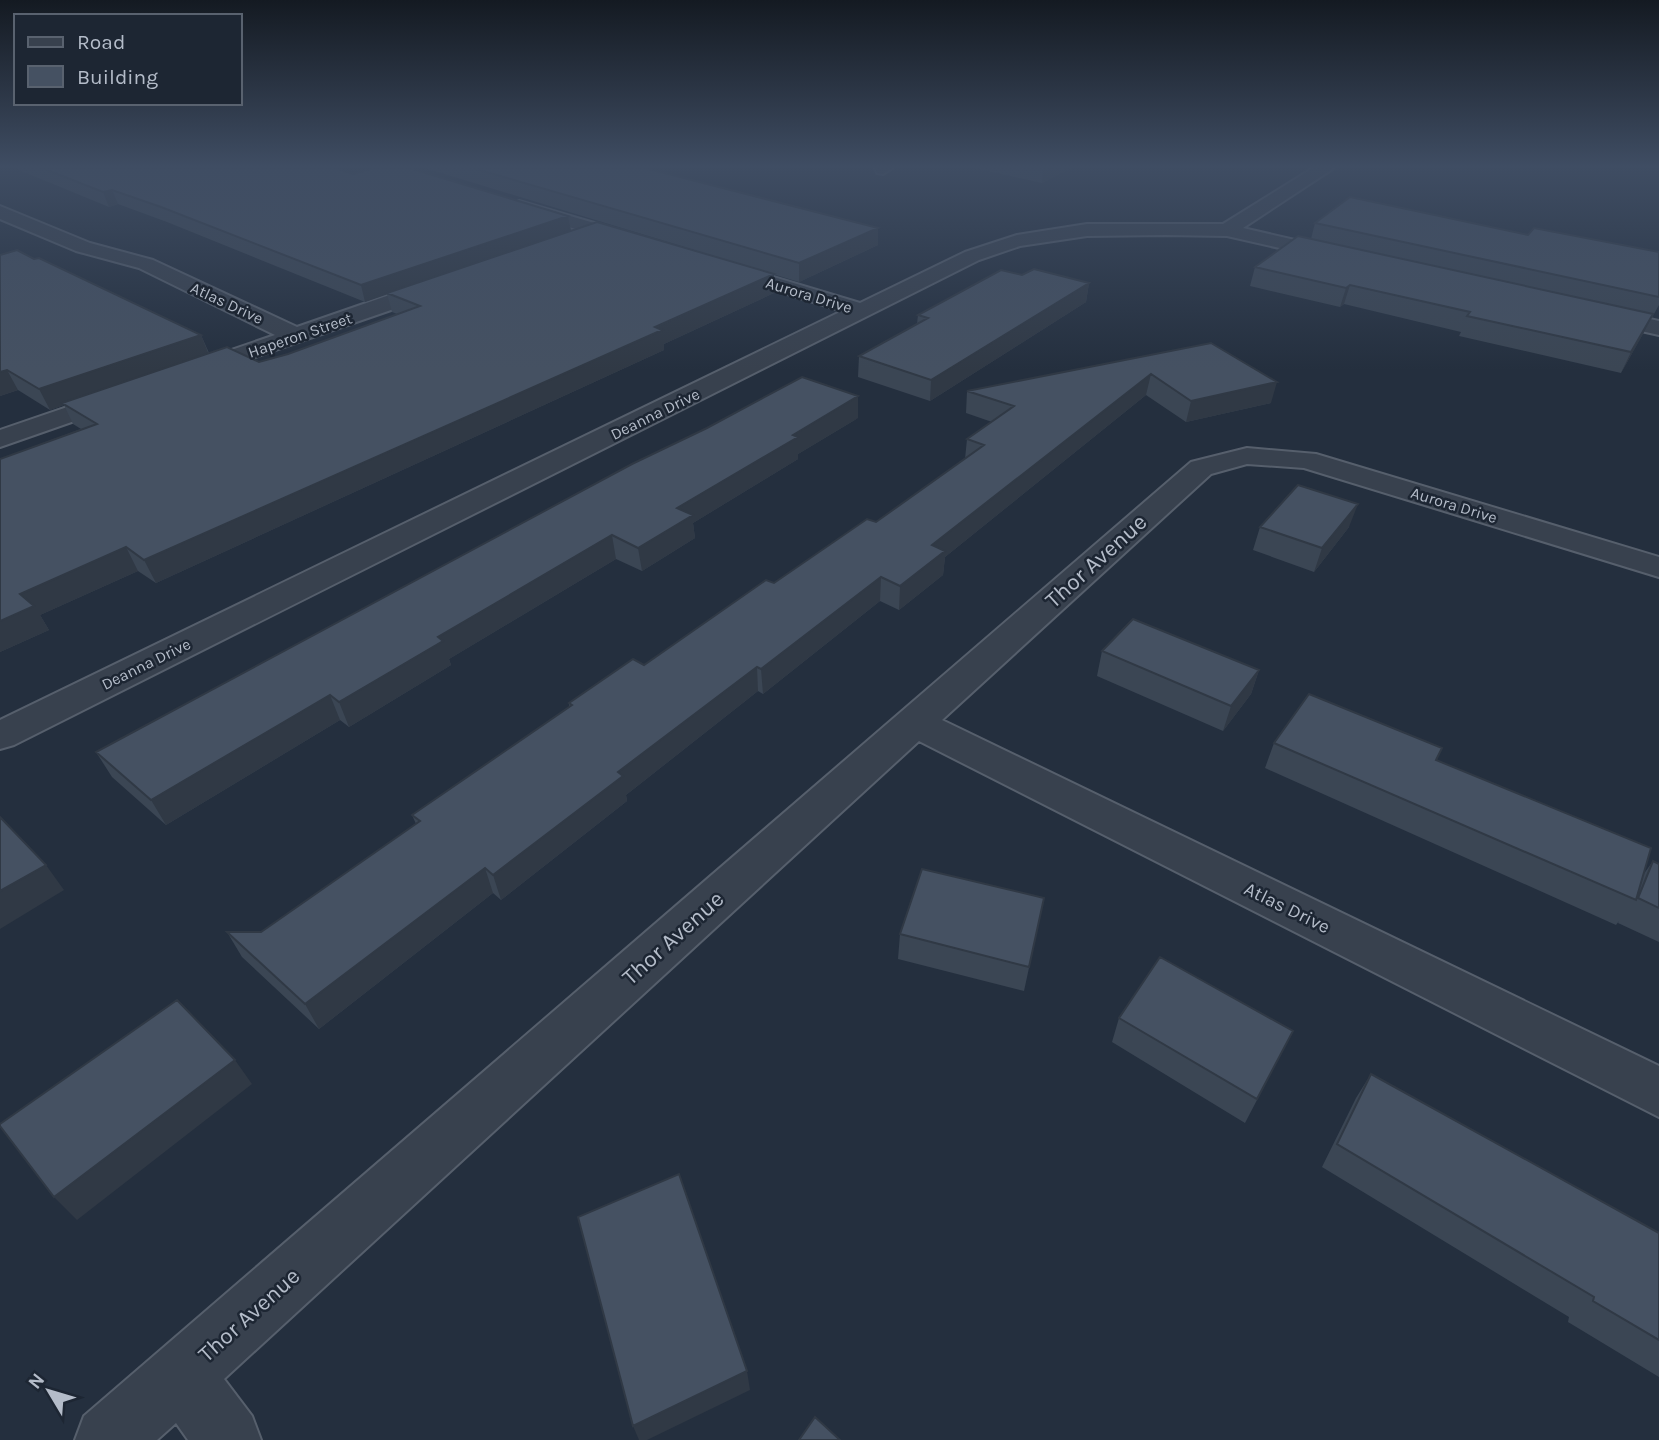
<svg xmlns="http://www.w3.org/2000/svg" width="1659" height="1440" font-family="Karla,sans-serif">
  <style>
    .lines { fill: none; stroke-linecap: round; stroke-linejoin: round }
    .minor-casing { stroke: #565f6c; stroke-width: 4 }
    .minor { fill: #38414e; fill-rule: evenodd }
    .wall { fill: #3b4654 }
    .shaded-wall { fill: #303945 }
    .building { fill: #455162; stroke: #303945; stroke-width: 2 }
    .labels { text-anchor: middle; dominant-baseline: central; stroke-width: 5; stroke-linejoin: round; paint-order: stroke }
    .far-street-label { font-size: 16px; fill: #b4bcc9; stroke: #1d2633 }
    .street-label { font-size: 19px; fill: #b4bcc9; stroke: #1d2633 }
    .near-street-label { font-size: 23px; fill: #b4bcc9; stroke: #1d2633 }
  </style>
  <rect width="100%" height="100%" fill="#242f3e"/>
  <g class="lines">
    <g class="minor-casing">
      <path id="minor" d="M 875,168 L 892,168 L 883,174 L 877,173 Z
        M 1313,168 L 1334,168 L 1243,228 L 1343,251 L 1346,255 L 1343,259 L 1336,261 L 1227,236 L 1165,235 L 1087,236 L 1020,246 L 979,260 L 14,745 L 0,749 L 0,720 L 842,311 L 716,272 L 713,268 L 716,264 L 730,264 L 860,303 L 965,252 L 1017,235 L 1087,224 L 1223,224 Z
        M 519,201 L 642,237 L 645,241 L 635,247 L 513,210 L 510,206 Z
        M 0,206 L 90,243 L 153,260 L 297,327 L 430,281 L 446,281 L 449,286 L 446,291 L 194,378 L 185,376 L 182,371 L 185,366 L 275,335 L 139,268 L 76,251 L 0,219 Z
        M 1596,307 L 1659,321 L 1659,335 L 1588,319 L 1585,314 L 1588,309 Z
        M 117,390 L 126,393 L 130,398 L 126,403 L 0,447 L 0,430 Z
        M 1247,448 L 1316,454 L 1659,557 L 1659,577 L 1304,468 L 1247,464 L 1211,474 L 942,720 L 1659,1066 L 1659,1117 L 919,741 L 224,1379 L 252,1416 L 261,1440 L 188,1440 L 176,1423 L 157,1440 L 75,1440 L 84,1416 L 1191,462 Z"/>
    </g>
    <use href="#minor" class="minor"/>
  </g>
  <path class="wall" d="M 14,168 L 335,168 L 353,174 L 568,216 L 571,231 L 774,293 L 664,344 L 664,350 L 156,583 L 138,571 L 40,615 L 49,630 L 0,652 L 0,459 L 81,429 L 73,424 L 64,405 L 50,410 L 18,390 L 0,396 L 34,259 L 201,335 L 209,353 L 259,362 L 288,354 L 397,314 L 392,312 L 387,294 L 365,302 L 167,222 L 118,204 L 109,207 Z
    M 425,168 L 645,168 L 878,228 L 878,245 L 799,282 Z
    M 975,168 L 1071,168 L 1042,183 Z
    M 1315,223 L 1528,235 L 1659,252 L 1659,305 L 1621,373 L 1459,336 L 1461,332 L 1344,304 L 1340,307 L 1250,286 L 1255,267 L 1311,239 Z
    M 1022,275 L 1089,283 L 1086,302 L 930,401 L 858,377 L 859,356 L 917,324 L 918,315 Z
    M 1211,343 L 1271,403 L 1186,422 L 1146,395 L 945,557 L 943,575 L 899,610 L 880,601 L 763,694 L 758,691 L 626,795 L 627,801 L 501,900 L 493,893 L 319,1029 L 242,957 L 227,932 L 261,932 L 416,824 L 412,815 L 569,707 L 569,703 L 644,665 L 774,583 L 876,522 L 965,459 L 967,439 L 992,422 L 966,413 L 967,391 Z
    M 858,418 L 798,454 L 798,459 L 693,523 L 695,538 L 642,571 L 616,559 L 449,659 L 451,665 L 349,727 L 340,720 L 166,825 L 112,777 L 96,752 Z
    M 1260,527 L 1349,527 L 1314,572 L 1253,550 Z
    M 1102,651 L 1259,670 L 1251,694 L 1223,731 L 1097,676 Z
    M 1274,743 L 1436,760 L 1643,875 L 1653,861 L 1659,864 L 1659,942 L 1618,923 L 1619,921 L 1616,925 L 1265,768 Z
    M 1044,898 L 1024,991 L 898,959 L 900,934 Z
    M 1119,1018 L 1293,1031 L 1245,1123 L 1112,1042 Z
    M 1371,1074 L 1659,1233 L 1659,1377 L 1568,1322 L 1569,1317 L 1322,1167 L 1356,1098 Z"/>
  <path class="shaded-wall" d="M 1043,168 L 1071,168 L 1042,183 Z
    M 112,190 L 118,204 L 109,207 L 103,192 Z
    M 568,216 L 571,231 L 365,302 L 361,285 Z
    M 878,228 L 878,245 L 799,282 L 799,263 Z
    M 774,274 L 774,293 L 664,344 L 664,350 L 156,583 L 144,560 Z
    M 1089,283 L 1086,302 L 930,401 L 931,380 Z
    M 1350,285 L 1344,304 L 1340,307 L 1346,288 Z
    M 1653,314 L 1643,334 L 1621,373 L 1631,352 Z
    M 201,335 L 209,355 L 62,403 L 64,405 L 50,410 L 39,389 Z
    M 7,370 L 18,390 L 0,396 L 0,372 Z
    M 1151,374 L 1146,395 L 945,557 L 943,575 L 899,610 L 900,586 L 932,545 Z
    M 1277,382 L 1271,403 L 1186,422 L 1191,401 Z
    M 858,396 L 858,418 L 798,454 L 798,459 L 693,523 L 695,538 L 642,571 L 638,548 L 677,508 L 793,435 Z
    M 1358,504 L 1349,527 L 1314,572 L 1322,548 Z
    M 612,535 L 616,559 L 449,659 L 451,665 L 349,727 L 339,702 L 438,637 Z
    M 126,547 L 138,571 L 40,615 L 49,630 L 0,652 L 0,621 L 20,594 Z
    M 881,577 L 880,601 L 763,694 L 761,669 Z
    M 757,667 L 758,691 L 626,795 L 627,801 L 501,900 L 493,875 L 618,772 Z
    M 1259,670 L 1251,694 L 1223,731 L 1231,706 Z
    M 330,695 L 340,720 L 166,825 L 151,800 Z
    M 46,865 L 64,890 L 0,929 L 0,891 Z
    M 485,868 L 493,893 L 319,1029 L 305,1004 Z
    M 235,1060 L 252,1084 L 77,1220 L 54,1197 Z
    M 747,1371 L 750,1390 L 647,1440 L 639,1440 L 633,1426 Z"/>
  <path class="building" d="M 42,168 L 335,168 L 353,174 L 374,168 L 409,168 L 568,216 L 361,285 L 161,207 L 112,190 L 103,192 Z
    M 473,168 L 645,168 L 878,228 L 799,263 Z
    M 1350,197 L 1528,235 L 1534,228 L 1659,252 L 1659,297 L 1315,223 Z
    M 597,222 L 774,274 L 655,327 L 662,330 L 144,560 L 126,547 L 20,594 L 34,606 L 0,621 L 0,459 L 97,424 L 62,403 L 227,347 L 259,362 L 288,354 L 420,306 L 387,293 Z
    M 1298,236 L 1653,314 L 1631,352 L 1467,316 L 1470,312 L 1350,285 L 1346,288 L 1255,267 Z
    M 17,250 L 34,259 L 39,258 L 201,335 L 39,389 L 7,370 L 0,372 L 0,255 Z
    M 1034,269 L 1089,283 L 931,380 L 859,356 L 928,318 L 918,315 L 1001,270 L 1022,275 Z
    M 1211,343 L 1277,382 L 1191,401 L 1151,374 L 932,545 L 945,551 L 900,586 L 881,577 L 761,669 L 757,667 L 618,772 L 623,776 L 493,875 L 485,868 L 305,1004 L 227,932 L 261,932 L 420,821 L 412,815 L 572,705 L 569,703 L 633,659 L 644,665 L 766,580 L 774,583 L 867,519 L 876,522 L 984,445 L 967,439 L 1014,406 L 967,391 Z
    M 802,377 L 858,396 L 793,435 L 798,437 L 677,508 L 693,515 L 638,548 L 612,535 L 438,637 L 443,641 L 339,702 L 330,695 L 151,800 L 96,752 L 632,464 L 707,428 Z
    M 1298,485 L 1358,504 L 1322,548 L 1260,527 Z
    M 1133,619 L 1259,670 L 1231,706 L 1102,651 Z
    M 1309,694 L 1442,748 L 1436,760 L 1651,848 L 1636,900 L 1274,743 Z
    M 0,817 L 46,865 L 0,891 Z
    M 1653,861 L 1659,864 L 1659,908 L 1638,898 Z
    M 922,869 L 1044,898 L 1029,967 L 900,934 Z
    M 1160,957 L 1293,1031 L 1257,1099 L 1119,1018 Z
    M 177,1000 L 235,1060 L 54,1197 L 0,1126 L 0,1124 Z
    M 1371,1074 L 1659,1233 L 1659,1340 L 1593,1301 L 1594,1297 L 1337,1144 Z
    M 679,1174 L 747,1371 L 633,1426 L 578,1217 Z
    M 815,1417 L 840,1440 L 799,1440 Z"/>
  <linearGradient id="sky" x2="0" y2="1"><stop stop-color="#141a22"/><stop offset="0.45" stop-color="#3f4d63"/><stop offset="1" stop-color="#3f4d63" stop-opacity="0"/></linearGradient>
  <rect width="1659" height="370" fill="url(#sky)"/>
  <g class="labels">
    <g class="far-street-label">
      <text transform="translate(809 295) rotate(17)">Aurora Drive</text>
      <text transform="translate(227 303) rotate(25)">Atlas Drive</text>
      <text transform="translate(300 335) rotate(-19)">Haperon Street</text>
      <text transform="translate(655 414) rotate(-26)">Deanna Drive</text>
      <text transform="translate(1454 505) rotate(17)">Aurora Drive</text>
      <text transform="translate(146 664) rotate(-26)">Deanna Drive</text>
    </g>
    <g class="street-label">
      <text transform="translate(1287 908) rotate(26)">Atlas Drive</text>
    </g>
    <g class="near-street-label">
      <text transform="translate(1096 561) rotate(-42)">Thor Avenue</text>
      <text transform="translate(673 938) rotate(-42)">Thor Avenue</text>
      <text transform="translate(249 1315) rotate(-42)">Thor Avenue</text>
    </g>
  </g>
  <rect x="14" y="14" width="228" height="91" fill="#1d2633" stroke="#59626f" stroke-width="2"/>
  <rect x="28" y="37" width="35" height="10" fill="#38414e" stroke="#59626f" stroke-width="2"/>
  <text x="77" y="49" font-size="21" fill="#b4bcc9">Road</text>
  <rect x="28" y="66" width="35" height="21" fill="#455162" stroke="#59626f" stroke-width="2"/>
  <text x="77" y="84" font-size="21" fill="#b4bcc9">Building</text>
  <g transform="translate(49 1391) rotate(308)" stroke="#1d2633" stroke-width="5" paint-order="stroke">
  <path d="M0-5L12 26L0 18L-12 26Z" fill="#b4bcc9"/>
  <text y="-10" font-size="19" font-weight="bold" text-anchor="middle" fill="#b4bcc9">N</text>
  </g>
</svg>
